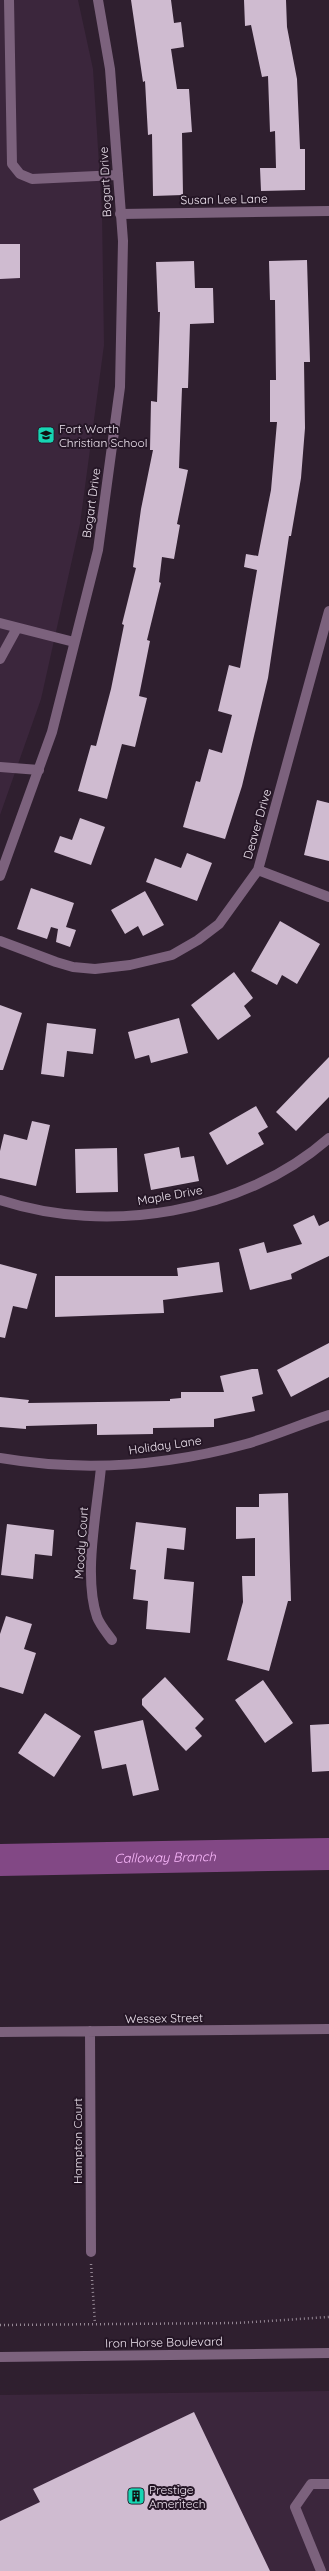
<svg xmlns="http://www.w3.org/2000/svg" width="329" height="2571" font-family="Quicksand,sans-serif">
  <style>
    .built { fill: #3b263c }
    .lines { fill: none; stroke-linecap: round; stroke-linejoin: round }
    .river { stroke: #824885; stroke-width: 32 }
    .building { fill: #cfbbd0 }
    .path { stroke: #948794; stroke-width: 2.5; stroke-dasharray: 1 3; stroke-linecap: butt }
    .service { stroke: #7c627d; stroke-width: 10 }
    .minor { stroke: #7c627d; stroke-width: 10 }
    .tertiary { stroke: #7c627d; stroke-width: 10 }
    .labels { text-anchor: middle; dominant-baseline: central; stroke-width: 4; stroke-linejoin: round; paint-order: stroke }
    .street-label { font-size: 12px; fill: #eee4ef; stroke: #251626 }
    .poi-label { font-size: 12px; fill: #eee4ef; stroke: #251626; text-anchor: start }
    .water-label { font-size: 13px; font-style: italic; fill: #fbb9fd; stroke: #251626 }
  </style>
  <rect width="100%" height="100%" fill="#2f1f2f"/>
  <path class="built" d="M 0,0 L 78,0 L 93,69 L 102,212 L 104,345 L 80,524 L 41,699 L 0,815 Z
    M 329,2391 L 329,2571 L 0,2571 L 0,2395 Z"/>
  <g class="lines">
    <path class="river" id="s1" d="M 0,1860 L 329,1854"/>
  </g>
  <path class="building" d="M 131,0 L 171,0 L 174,23 L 181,22 L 184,47 L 171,49 L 177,89 L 189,89 L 192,132 L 182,133 L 183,195 L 153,196 L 152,134 L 148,135 L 145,81 L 143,82 Z
    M 244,0 L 286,0 L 287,27 L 297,79 L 300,149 L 305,149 L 305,190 L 261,191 L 260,168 L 276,168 L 275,131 L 270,132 L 268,76 L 262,77 L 251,25 L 245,26 Z
    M 0,244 L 20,244 L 20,278 L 0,279 Z
    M 307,260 L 310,362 L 304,362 L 305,428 L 301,478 L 291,536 L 289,536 L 268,678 L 242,786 L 225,839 L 183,827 L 196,781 L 200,782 L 209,749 L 222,753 L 232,715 L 218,711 L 229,665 L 240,668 L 257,570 L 244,567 L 246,554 L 258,556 L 271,490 L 277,422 L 270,422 L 270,380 L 276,380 L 275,300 L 270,300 L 269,261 Z
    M 194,261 L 195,288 L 213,288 L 214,323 L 190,324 L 188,388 L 182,388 L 179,468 L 188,470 L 177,524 L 180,525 L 174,559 L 162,557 L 159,582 L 161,583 L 147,640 L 150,641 L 139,696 L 147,698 L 135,747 L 122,744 L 107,799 L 78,791 L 91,745 L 96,746 L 111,689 L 124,625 L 122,624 L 136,568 L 133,567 L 141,509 L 153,450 L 150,450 L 151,401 L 157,402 L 160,312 L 158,312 L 156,262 Z
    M 317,800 L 329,803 L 329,861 L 304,855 Z
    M 80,818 L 105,827 L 91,865 L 54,852 L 60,836 L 72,840 Z
    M 187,853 L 212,863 L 197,901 L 146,882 L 155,858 L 181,868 Z
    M 31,888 L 74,903 L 66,927 L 76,930 L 70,947 L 56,942 L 58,929 L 51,927 L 47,939 L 17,929 Z
    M 145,891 L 164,925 L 143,936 L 138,926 L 125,934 L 111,910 Z
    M 280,921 L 320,944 L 297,984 L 282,975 L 277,985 L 251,971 Z
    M 234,972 L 253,998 L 244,1006 L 251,1016 L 218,1040 L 191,1005 Z
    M 0,1005 L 22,1013 L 3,1070 L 0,1070 Z
    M 179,1018 L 188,1053 L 151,1063 L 149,1055 L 135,1059 L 128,1032 Z
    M 47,1023 L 96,1029 L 93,1054 L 67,1051 L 64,1077 L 41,1074 Z
    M 329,1057 L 329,1097 L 296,1131 L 276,1112 Z
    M 256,1106 L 268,1127 L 258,1133 L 264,1144 L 227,1165 L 209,1133 Z
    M 32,1121 L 50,1125 L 36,1186 L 0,1178 L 0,1151 L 4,1134 L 27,1140 Z
    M 179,1147 L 181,1158 L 194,1156 L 199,1181 L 151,1190 L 144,1154 Z
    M 117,1148 L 118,1192 L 76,1193 L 75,1149 Z
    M 314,1215 L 319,1226 L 329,1221 L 329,1256 L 291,1274 L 292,1279 L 250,1290 L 239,1249 L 264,1242 L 267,1253 L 302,1244 L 293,1225 Z
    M 219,1262 L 223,1292 L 163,1300 L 164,1313 L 55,1317 L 55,1276 L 178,1276 L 177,1268 Z
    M 0,1264 L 37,1274 L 27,1309 L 13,1306 L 5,1338 L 0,1337 Z
    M 329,1343 L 329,1377 L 291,1397 L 277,1370 Z
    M 252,1369 L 258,1369 L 263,1394 L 252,1397 L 255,1411 L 214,1419 L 214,1427 L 153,1428 L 153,1434 L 97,1435 L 97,1424 L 26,1426 L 26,1429 L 0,1427 L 0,1397 L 29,1400 L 28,1403 L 170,1401 L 170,1399 L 181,1398 L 181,1392 L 224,1392 L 220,1376 Z
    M 288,1493 L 291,1601 L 288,1601 L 269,1671 L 227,1660 L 243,1602 L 242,1576 L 255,1576 L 255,1538 L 236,1539 L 236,1507 L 259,1507 L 259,1494 Z
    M 136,1522 L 186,1528 L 184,1550 L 167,1548 L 164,1579 L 194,1582 L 190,1633 L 146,1629 L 148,1601 L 133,1599 L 136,1570 L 130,1569 Z
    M 7,1524 L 54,1530 L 52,1556 L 35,1554 L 33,1579 L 1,1575 Z
    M 6,1616 L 32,1624 L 24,1649 L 36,1653 L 23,1694 L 0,1687 L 0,1634 Z
    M 165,1677 L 204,1719 L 195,1728 L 202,1736 L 186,1751 L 142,1705 L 142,1699 Z
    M 263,1680 L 293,1723 L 265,1743 L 235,1700 Z
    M 45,1713 L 81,1736 L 54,1777 L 18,1753 Z
    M 143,1720 L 159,1790 L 133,1796 L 126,1764 L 102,1769 L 94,1731 Z
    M 329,1724 L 329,1771 L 312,1772 L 310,1725 Z
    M 194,2412 L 270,2571 L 0,2571 L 0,2521 L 40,2502 L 33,2489 Z"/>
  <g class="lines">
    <path class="path" d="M 91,2264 L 95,2324
      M 0,2325 L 238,2323 L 329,2317"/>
    <path class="service" d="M 9,0 L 12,164 L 20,174 L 32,179 L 118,175
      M 0,623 L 74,642
      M 0,659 L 17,628
      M 0,767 L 39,770
      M 321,2571 L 295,2507 L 311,2484 L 329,2484"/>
    <path class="minor" d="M 120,214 L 329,211
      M 258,870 L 329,897
      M 0,941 L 56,962 L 73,967 L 95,969 L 130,965 L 172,955 L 198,940 L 219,924 L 258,870 L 329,611
      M 0,1200 C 107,1235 243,1214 329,1138
      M 101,1467 C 97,1511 83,1576 97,1617 C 100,1625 107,1633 112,1640
      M 90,2031 L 91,2252
      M 0,2032 L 329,2029"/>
    <path class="tertiary" d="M 0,876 L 52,732 L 98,550 L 120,387 L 123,241 L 110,69 L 98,0
      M 0,1458 C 82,1472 166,1466 246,1444 C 274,1436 301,1424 329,1415
      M 0,2357 L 329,2353"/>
  </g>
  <defs>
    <g id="school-square" transform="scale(0.9)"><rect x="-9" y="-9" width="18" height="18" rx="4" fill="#17d5b3" stroke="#251626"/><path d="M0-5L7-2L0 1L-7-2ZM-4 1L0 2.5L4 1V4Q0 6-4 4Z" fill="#111"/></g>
    <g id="building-square" transform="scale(0.9)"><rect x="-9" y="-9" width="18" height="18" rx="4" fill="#17d5b3" stroke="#251626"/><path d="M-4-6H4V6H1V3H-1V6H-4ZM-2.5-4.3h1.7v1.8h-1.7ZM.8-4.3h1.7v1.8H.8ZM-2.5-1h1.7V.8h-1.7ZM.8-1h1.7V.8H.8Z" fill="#111"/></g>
  </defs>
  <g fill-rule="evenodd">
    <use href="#school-square" x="46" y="435"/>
    <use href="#building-square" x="136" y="2496"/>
  </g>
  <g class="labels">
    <g class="street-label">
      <text transform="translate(105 182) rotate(-93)">Bogart Drive</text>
      <text transform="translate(224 199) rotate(-1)">Susan Lee Lane</text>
      <text transform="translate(91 503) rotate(-82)">Bogart Drive</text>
      <text transform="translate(257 824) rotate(-74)">Deaver Drive</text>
      <text transform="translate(170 1195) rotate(-10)">Maple Drive</text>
      <text transform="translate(165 1445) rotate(-8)">Holiday Lane</text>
      <text transform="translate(81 1543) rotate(-86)">Moody Court</text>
      <text transform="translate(164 2018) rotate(-1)">Wessex Street</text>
      <text transform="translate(77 2141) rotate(-90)">Hampton Court</text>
      <text transform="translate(164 2342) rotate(-1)">Iron Horse Boulevard</text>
    </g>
    <g class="poi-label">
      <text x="59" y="428">Fort Worth<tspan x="59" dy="14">Christian School</tspan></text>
      <text x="149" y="2489">Prestige<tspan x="149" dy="14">Ameritech</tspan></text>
    </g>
    <g class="water-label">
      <text stroke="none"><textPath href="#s1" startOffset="165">Calloway Branch</textPath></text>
    </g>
  </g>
</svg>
